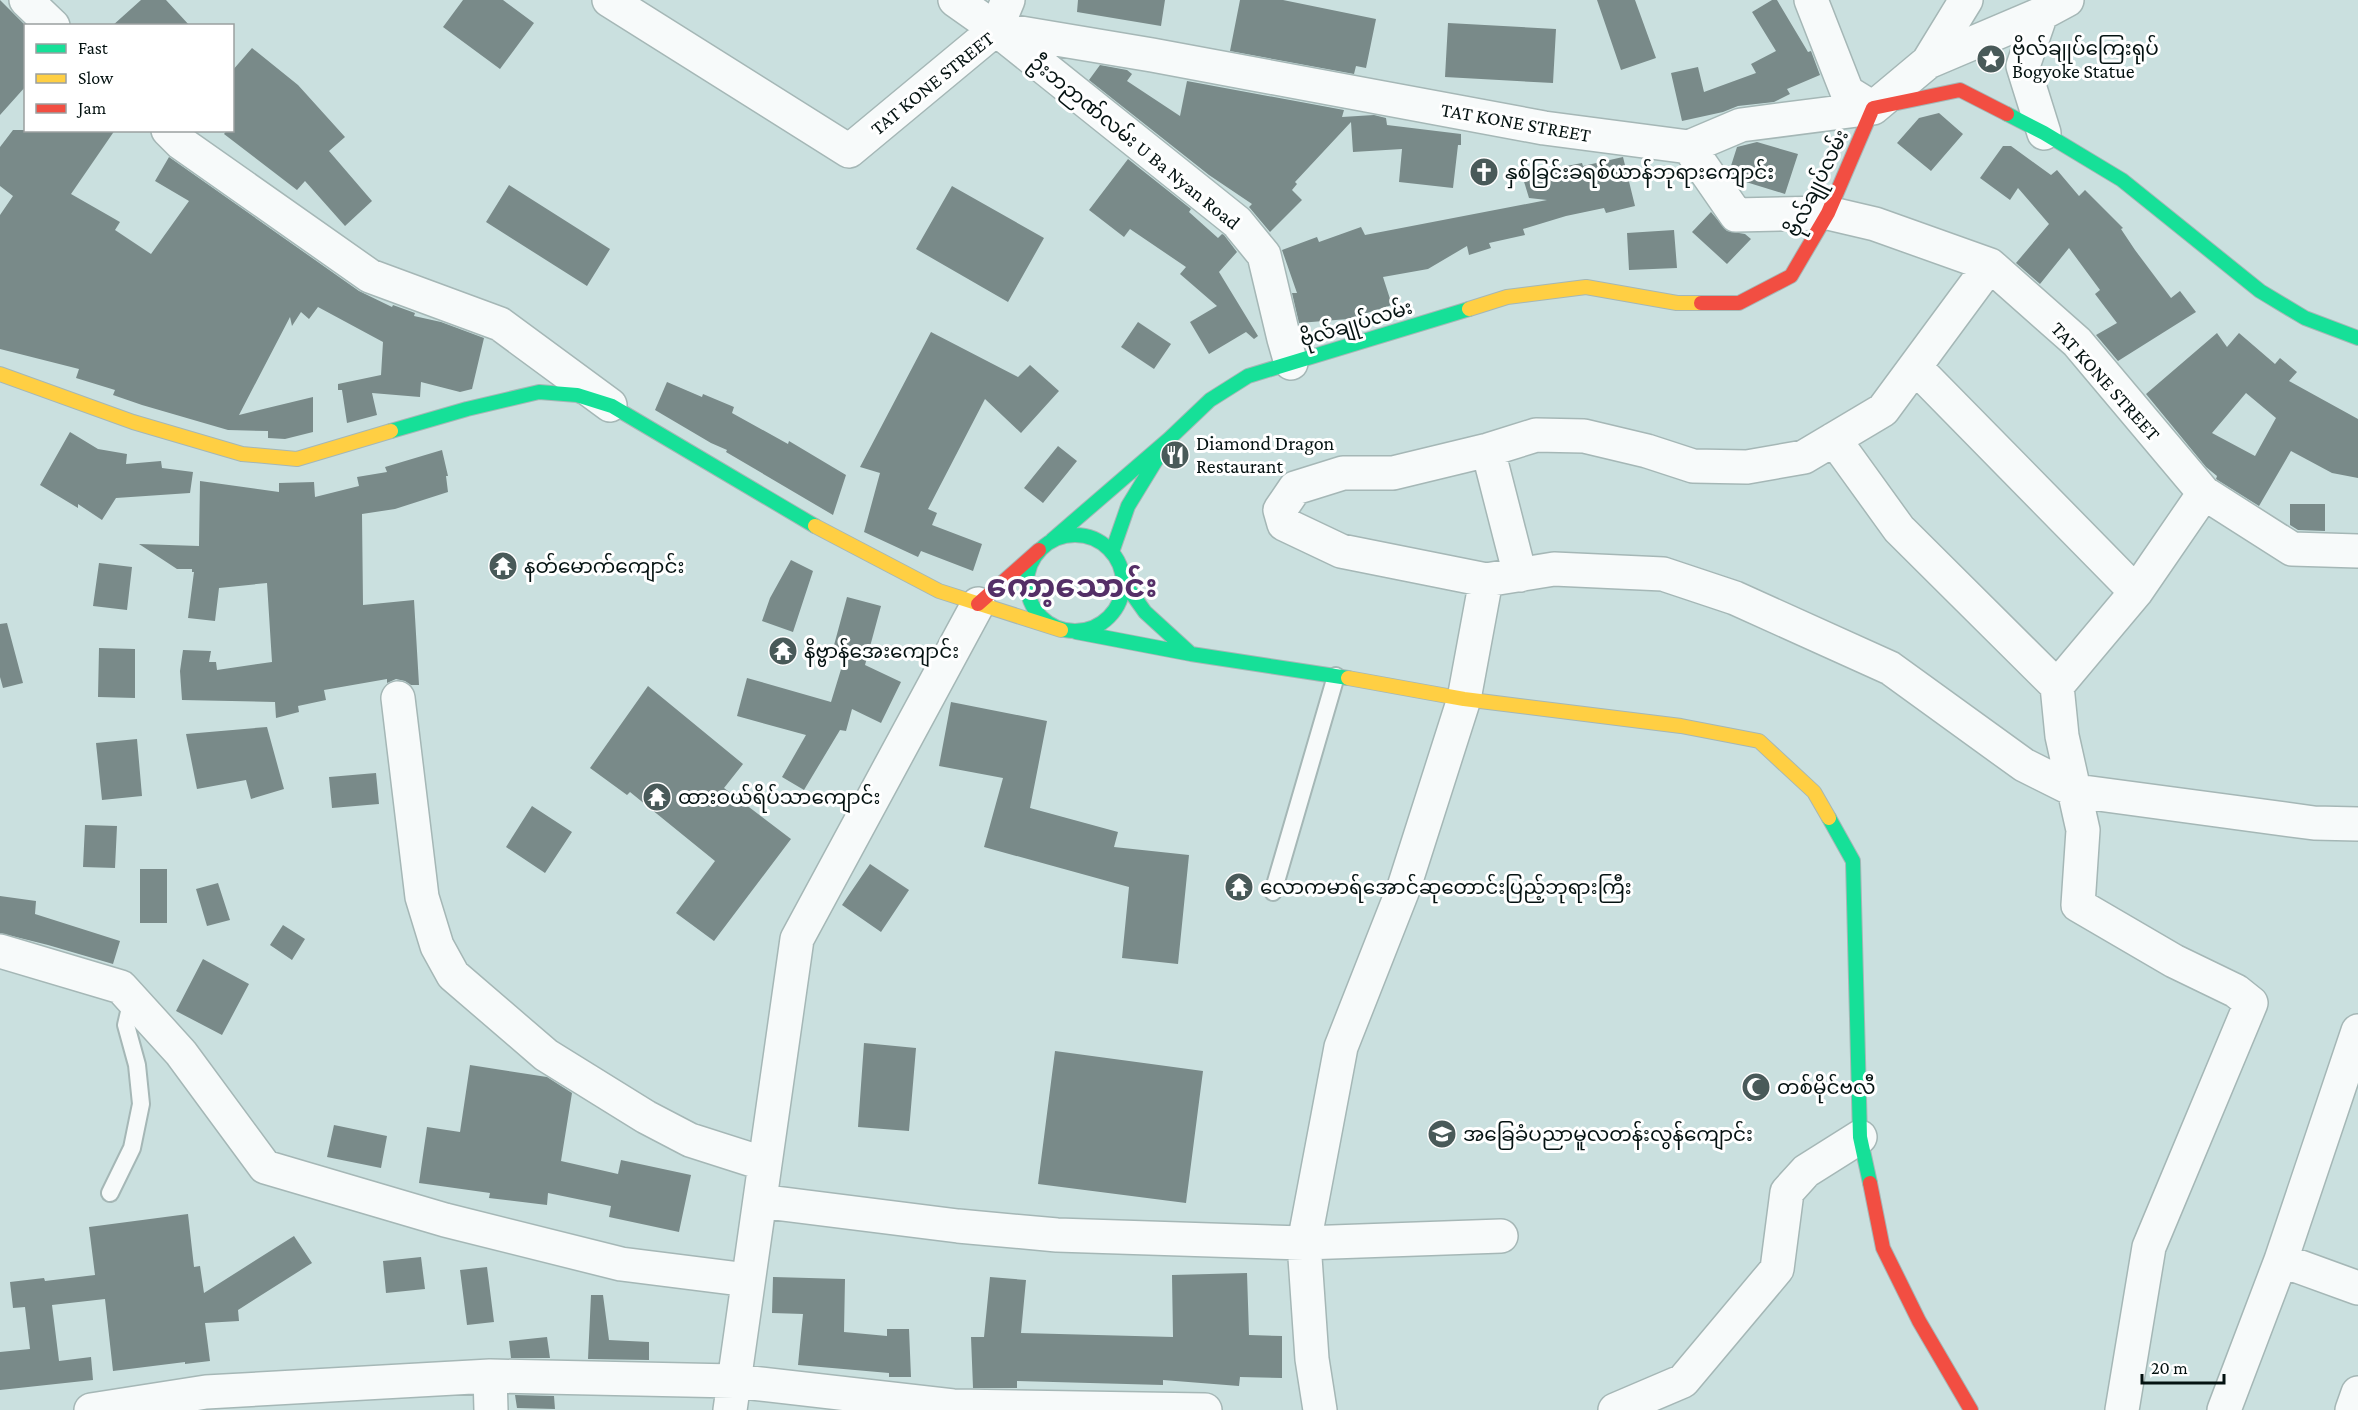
<svg xmlns="http://www.w3.org/2000/svg" width="2358" height="1410" font-family="'Crimson Pro','Noto Sans Myanmar',serif">
  <style>
    .building { fill: #798a89; fill-rule: evenodd }
    .lines { fill: none; stroke-linecap: round; stroke-linejoin: round }
    .lane-casing { stroke: #a5b7b6; stroke-width: 20 }
    .street-casing { stroke: #a5b7b6; stroke-width: 36 }
    .fast-casing { stroke: #a5b7b6; stroke-width: 16 }
    .slow-casing { stroke: #a5b7b6; stroke-width: 16 }
    .jam-casing { stroke: #a5b7b6; stroke-width: 16 }
    .lane { stroke: #f7fafa; stroke-width: 16 }
    .street { stroke: #f7fafa; stroke-width: 33 }
    .fast { stroke: #16e098; stroke-width: 14 }
    .slow { stroke: #ffcf43; stroke-width: 14 }
    .jam { stroke: #f24e42; stroke-width: 14 }
    .labels { text-anchor: middle; dominant-baseline: central; stroke-width: 6; stroke-linejoin: round; paint-order: stroke }
    .poi-label { font-size: 20px; fill: #041211; stroke: #fff; text-anchor: start }
    .street-label { font-size: 20px; fill: #041211; stroke: #fff }
    .town-label { font-size: 32px; font-weight: bold; fill: #542f67; stroke: #fff }
  </style>
  <rect width="100%" height="100%" fill="#cae0df"/>
  <path class="building" d="M 0,0 L 26,26 L 26,86 L 0,115 Z
    M 141,0 L 166,0 L 190,26 L 112,26 Z
    M 463,0 L 503,0 L 534,23 L 500,69 L 443,27 Z
    M 1078,0 L 1165,0 L 1161,26 L 1077,12 Z
    M 1240,0 L 1283,0 L 1376,19 L 1366,68 L 1356,66 L 1354,74 L 1230,51 Z
    M 1597,0 L 1635,0 L 1656,58 L 1621,70 Z
    M 1772,0 L 1777,0 L 1808,52 L 1811,51 L 1820,75 L 1787,89 L 1790,94 L 1774,102 L 1738,106 L 1723,112 L 1682,121 L 1671,73 L 1698,67 L 1704,92 L 1756,73 L 1751,64 L 1776,51 L 1752,12 Z
    M 1448,23 L 1556,29 L 1553,83 L 1445,77 Z
    M 252,48 L 298,85 L 345,137 L 329,151 L 372,201 L 345,226 L 305,181 L 297,190 L 224,134 L 227,130 L 232,130 L 232,71 Z
    M 1100,65 L 1127,70 L 1132,74 L 1127,81 L 1180,116 L 1187,81 L 1344,110 L 1342,117 L 1374,115 L 1386,118 L 1387,125 L 1461,134 L 1461,145 L 1458,145 L 1453,188 L 1399,182 L 1402,149 L 1353,152 L 1351,122 L 1295,182 L 1297,184 L 1292,190 L 1302,200 L 1270,232 L 1249,207 L 1252,204 L 1209,175 L 1089,80 Z
    M 1939,113 L 1963,134 L 1931,171 L 1897,143 L 1919,118 Z
    M 13,130 L 115,130 L 71,194 L 120,222 L 115,230 L 151,254 L 189,201 L 155,181 L 169,157 L 359,291 L 392,307 L 393,305 L 415,313 L 414,316 L 441,322 L 484,338 L 472,389 L 460,392 L 421,382 L 420,397 L 372,393 L 377,415 L 347,423 L 342,390 L 338,390 L 338,384 L 381,375 L 383,342 L 318,307 L 309,319 L 301,312 L 292,326 L 290,317 L 239,415 L 313,397 L 313,432 L 285,439 L 268,438 L 268,431 L 228,430 L 142,405 L 113,395 L 115,390 L 76,378 L 79,369 L 0,349 L 0,215 L 13,196 L 0,186 L 0,147 Z
    M 1757,142 L 1798,154 L 1785,194 L 1733,178 L 1729,172 L 1737,147 Z
    M 2003,146 L 2011,146 L 2051,175 L 2057,170 L 2079,196 L 2085,190 L 2123,228 L 2121,229 L 2135,250 L 2171,298 L 2180,291 L 2196,312 L 2118,361 L 2096,335 L 2117,323 L 2095,294 L 2100,290 L 2069,248 L 2040,284 L 2016,263 L 2049,224 L 2018,188 L 2010,200 L 1980,178 Z
    M 1623,157 L 1635,206 L 1606,213 L 1604,208 L 1566,216 L 1523,229 L 1525,235 L 1489,243 L 1491,248 L 1469,255 L 1467,246 L 1428,269 L 1383,277 L 1392,305 L 1348,319 L 1299,323 L 1292,293 L 1297,293 L 1282,250 L 1317,237 L 1319,242 L 1361,227 L 1365,235 L 1547,200 L 1529,198 L 1522,175 L 1546,168 L 1546,170 L 1582,163 L 1583,166 Z
    M 1128,159 L 1191,209 L 1189,212 L 1218,238 L 1222,234 L 1224,235 L 1237,252 L 1219,272 L 1258,336 L 1254,339 L 1246,332 L 1209,354 L 1190,322 L 1217,306 L 1180,274 L 1186,267 L 1130,229 L 1124,237 L 1089,210 Z
    M 509,185 L 610,249 L 587,286 L 486,222 Z
    M 952,186 L 1044,238 L 1008,302 L 916,249 Z
    M 1711,212 L 1727,231 L 1745,234 L 1751,239 L 1727,264 L 1692,232 Z
    M 1674,230 L 1677,268 L 1629,270 L 1627,233 Z
    M 1138,322 L 1171,344 L 1154,369 L 1121,347 Z
    M 931,332 L 1018,377 L 1030,365 L 1059,391 L 1021,433 L 985,399 L 928,509 L 937,513 L 932,525 L 982,544 L 973,571 L 921,551 L 918,557 L 864,532 L 880,473 L 860,467 Z
    M 2217,333 L 2227,347 L 2239,333 L 2275,364 L 2280,358 L 2297,372 L 2289,381 L 2358,419 L 2358,478 L 2332,473 L 2291,451 L 2259,506 L 2216,479 L 2217,476 L 2206,467 L 2146,394 ZM 2246,393 L 2276,418 L 2255,456 L 2212,433 Z
    M 667,382 L 702,397 L 703,394 L 734,407 L 732,413 L 788,444 L 789,441 L 846,475 L 833,515 L 726,452 L 727,450 L 711,443 L 655,410 Z
    M 70,432 L 98,449 L 127,454 L 126,464 L 161,461 L 162,468 L 193,472 L 190,493 L 116,498 L 102,520 L 78,504 L 78,508 L 40,485 Z
    M 1058,446 L 1077,461 L 1043,503 L 1024,488 Z
    M 442,450 L 448,476 L 446,476 L 448,492 L 395,509 L 362,514 L 363,605 L 414,600 L 419,685 L 411,685 L 405,681 L 396,679 L 387,683 L 387,679 L 324,690 L 326,700 L 298,706 L 299,712 L 276,718 L 275,702 L 182,700 L 180,671 L 183,650 L 211,651 L 209,662 L 216,662 L 217,670 L 272,662 L 267,583 L 219,588 L 215,621 L 188,618 L 194,572 L 192,572 L 192,569 L 177,569 L 139,544 L 199,546 L 200,481 L 279,492 L 279,483 L 314,482 L 315,497 L 359,486 L 357,477 L 387,472 L 385,467 Z
    M 2290,504 L 2325,504 L 2325,531 L 2298,530 L 2290,525 Z
    M 791,560 L 813,571 L 793,632 L 762,621 L 770,598 Z
    M 99,563 L 132,567 L 127,610 L 93,606 Z
    M 847,597 L 881,606 L 865,665 L 901,682 L 881,723 L 852,709 L 846,731 L 840,730 L 804,790 L 782,777 L 806,735 L 737,716 L 747,678 L 831,702 L 846,653 L 833,649 Z
    M 7,623 L 23,683 L 3,688 L 0,677 L 0,624 Z
    M 99,648 L 135,649 L 135,698 L 98,697 Z
    M 648,686 L 743,764 L 724,788 L 791,839 L 714,941 L 676,913 L 715,861 L 630,792 L 627,795 L 590,768 Z
    M 951,702 L 1047,721 L 1030,808 L 1118,832 L 1114,847 L 1189,855 L 1178,964 L 1122,958 L 1129,887 L 984,847 L 1003,778 L 939,766 Z
    M 267,727 L 284,789 L 251,799 L 246,780 L 197,789 L 186,734 Z
    M 137,739 L 142,796 L 102,800 L 96,743 Z
    M 376,773 L 379,804 L 332,808 L 329,777 Z
    M 532,806 L 572,832 L 545,873 L 506,847 Z
    M 85,825 L 117,826 L 115,868 L 83,867 Z
    M 870,864 L 909,890 L 881,932 L 842,905 Z
    M 140,869 L 167,869 L 167,923 L 140,923 Z
    M 218,883 L 230,920 L 207,926 L 196,889 Z
    M 0,896 L 36,901 L 35,914 L 120,941 L 113,964 L 48,945 L 0,933 Z
    M 283,925 L 305,939 L 292,960 L 270,945 Z
    M 203,959 L 249,984 L 222,1035 L 176,1011 Z
    M 864,1043 L 916,1048 L 909,1131 L 858,1127 Z
    M 1055,1051 L 1203,1071 L 1186,1203 L 1038,1184 Z
    M 470,1065 L 547,1077 L 572,1093 L 561,1161 L 618,1174 L 621,1160 L 691,1175 L 679,1232 L 609,1217 L 611,1206 L 548,1193 L 547,1205 L 489,1198 L 490,1193 L 419,1183 L 427,1127 L 460,1132 Z
    M 334,1125 L 387,1136 L 381,1168 L 327,1157 Z
    M 188,1214 L 194,1267 L 200,1266 L 204,1293 L 294,1236 L 312,1263 L 238,1310 L 239,1321 L 205,1323 L 210,1361 L 185,1364 L 185,1362 L 113,1371 L 105,1299 L 52,1305 L 59,1361 L 91,1357 L 93,1380 L 0,1390 L 0,1352 L 30,1349 L 25,1307 L 13,1308 L 10,1282 L 44,1278 L 45,1281 L 95,1275 L 89,1227 Z
    M 421,1257 L 425,1289 L 386,1293 L 383,1261 Z
    M 487,1267 L 494,1322 L 467,1325 L 460,1270 Z
    M 1247,1273 L 1249,1335 L 1282,1336 L 1282,1378 L 1240,1377 L 1239,1386 L 1163,1380 L 1163,1385 L 1017,1381 L 1017,1388 L 973,1388 L 971,1337 L 984,1337 L 990,1277 L 1026,1280 L 1021,1333 L 1173,1337 L 1172,1275 Z
    M 773,1277 L 845,1279 L 844,1332 L 887,1336 L 887,1329 L 909,1329 L 911,1377 L 889,1377 L 889,1373 L 798,1365 L 803,1314 L 772,1313 Z
    M 591,1295 L 603,1295 L 609,1340 L 649,1342 L 649,1360 L 588,1359 Z
    M 547,1337 L 550,1358 L 511,1358 L 509,1341 Z
    M 515,1395 L 554,1396 L 555,1409 L 517,1408 Z"/>
  <g class="lines">
    <g class="lane-casing">
      <path id="lane" d="M 1273,892 L 1336,676
        M 110,1193 L 132,1148 L 141,1104 L 137,1065 L 126,1025 L 132,999"/>
    </g>
    <g class="street-casing">
      <path id="street" d="M 26,0 L 53,26
        M 609,0 L 849,151 L 996,29
        M 955,0 L 996,29 L 1152,55 L 1544,128 L 1689,147 L 1736,215 L 1828,213 L 1875,224 L 1990,265 L 2077,342 L 2204,493 L 2292,549 L 2358,551
        M 1008,0 L 996,29 L 1237,222 L 1264,255 L 1284,339 L 1291,363
        M 2041,14 L 2023,66 L 2044,133
        M 1928,62 L 1966,0
        M 1873,108 L 1928,62 L 2041,14 L 2067,0
        M 168,130 L 181,143 L 370,276 L 500,324 L 610,405
        M 1689,147 L 1741,125 L 1873,108 L 1847,92 L 1811,0
        M 1990,265 L 1883,410 L 1804,457 L 1747,467 L 1693,466 L 1647,451 L 1584,436 L 1536,435 L 1488,450 L 1393,473 L 1343,473 L 1295,488 L 1280,510 L 1284,524 L 1341,551 L 1486,580 L 1554,569 L 1663,574 L 1735,598 L 1890,668 L 2024,765 L 2076,791 L 2314,823 L 2358,824
        M 1915,367 L 2136,592
        M 1834,439 L 1899,529 L 2057,686
        M 1488,450 L 1520,575
        M 398,698 L 422,897 L 437,946 L 453,975 L 546,1055 L 646,1117 L 690,1140 L 765,1164
        M 0,951 L 121,987 L 181,1053 L 265,1167 L 445,1220 L 621,1264 L 748,1280
        M 760,1201 L 958,1226 L 1057,1235 L 1304,1243 L 1501,1236
        M 2281,1260 L 2358,1288
        M 490,1376 L 491,1410
        M 91,1410 L 206,1392 L 490,1376 L 734,1381 L 953,1406 L 1205,1410
        M 730,1410 L 797,939 L 978,604
        M 1320,1410 L 1312,1359 L 1304,1243 L 1341,1047 L 1404,887 L 1464,699 L 1486,580
        M 1615,1410 L 1683,1381 L 1777,1269 L 1787,1192 L 1806,1171 L 1860,1137
        M 2122,1410 L 2149,1247 L 2251,1003 L 2236,991 L 2174,961 L 2078,905 L 2083,830 L 2062,736 L 2057,686 L 2136,592 L 2204,493
        M 2224,1410 L 2281,1260 L 2358,1031
        M 2352,1410 L 2358,1393"/>
    </g>
    <g class="fast-casing">
      <path id="fast" d="M 2007,114 L 2044,133 L 2122,180 L 2260,291 L 2305,318 L 2358,338
        M 391,431 L 467,409 L 539,392 L 577,395 L 612,406 L 815,526
        M 1169,439 L 1210,400 L 1248,376 L 1469,309
        M1027 583a48 48 0 1 1 96 0a48 48 0 1 1-96 0Z
        M 1052,540 L 1169,439 L 1128,506 L 1112,552
        M 1123,581 L 1145,612 L 1191,654
        M 1076,632 L 1191,654 L 1348,678
        M 1829,818 L 1853,861 L 1860,1137 L 1870,1183"/>
    </g>
    <g class="slow-casing">
      <path id="slow" d="M 1469,309 L 1507,297 L 1586,287 L 1677,303 L 1701,303
        M 0,374 L 133,422 L 242,454 L 297,459 L 391,431
        M 815,526 L 939,591 L 1061,630
        M 1348,678 L 1464,699 L 1681,726 L 1759,741 L 1814,792 L 1829,818"/>
    </g>
    <g class="jam-casing">
      <path id="jam" d="M 1701,303 L 1739,303 L 1791,276 L 1828,213 L 1873,108 L 1960,90 L 2007,114
        M 978,604 L 1039,550
        M 1870,1183 L 1883,1248 L 1919,1321 L 1971,1410"/>
    </g>
    <use href="#lane" class="lane"/>
    <use href="#street" class="street"/>
    <use href="#fast" class="fast"/>
    <use href="#slow" class="slow"/>
    <use href="#jam" class="jam"/>
  </g>
  <defs>
    <g id="sight-disc" transform="scale(1.5)"><circle r="9.5" fill="#495a59" stroke="#fff"/><path d="M0-6L1.8-2.2L6-1.7L2.9 1.2L3.7 5.4L0 3.3L-3.7 5.4L-2.9 1.2L-6-1.7L-1.8-2.2Z" fill="#fff"/></g>
    <g id="church-disc" transform="scale(1.5)"><circle r="9.5" fill="#495a59" stroke="#fff"/><path d="M-1.2-6h2.4v3.5h3.3v2.4h-3.3V6h-2.4V-.1h-3.3v-2.4h3.3Z" fill="#fff"/></g>
    <g id="restaurant-disc" transform="scale(1.5)"><circle r="9.5" fill="#495a59" stroke="#fff"/><path d="M-5-6h1v4h1v-4h1v4h1v-4h1v5L-1.5 .5V6h-2V.5L-5-1ZM5-6V6H3V1.5H1.5Q1.5-4 5-6Z" fill="#fff"/></g>
    <g id="temple-disc" transform="scale(1.5)"><circle r="9.5" fill="#495a59" stroke="#fff"/><path d="M0-6L5-2H3V0L6.5 2.5H4V6H1.5V3h-3V6H-4V2.5H-6.5L-3 0V-2H-5Z" fill="#fff"/></g>
    <g id="mosque-disc" transform="scale(1.5)"><circle r="9.5" fill="#495a59" stroke="#fff"/><path d="M3.5-4.9A6 6 0 1 0 3.5 4.9A5 5 0 1 1 3.5-4.9Z" fill="#fff"/></g>
    <g id="school-disc" transform="scale(1.5)"><circle r="9.5" fill="#495a59" stroke="#fff"/><path d="M0-5L7-2L0 1L-7-2ZM-4 1L0 2.5L4 1V4Q0 6-4 4Z" fill="#fff"/></g>
  </defs>
  <g fill-rule="evenodd">
    <use href="#sight-disc" x="1991" y="59"/>
    <use href="#church-disc" x="1484" y="172"/>
    <use href="#restaurant-disc" x="1175" y="455"/>
    <use href="#temple-disc" x="503" y="566"/>
    <use href="#temple-disc" x="783" y="651"/>
    <use href="#temple-disc" x="657" y="797"/>
    <use href="#temple-disc" x="1239" y="887"/>
    <use href="#mosque-disc" x="1756" y="1087"/>
    <use href="#school-disc" x="1442" y="1134"/>
  </g>
  <g class="labels">
    <g class="poi-label">
      <text x="2012" y="48">ဗိုလ်ချုပ်ကြေးရုပ်<tspan x="2012" dy="23">Bogyoke Statue</tspan></text>
      <text x="1505" y="172">နှစ်ခြင်းခရစ်ယာန်ဘုရားကျောင်း</text>
      <text x="1196" y="443">Diamond Dragon<tspan x="1196" dy="23">Restaurant</tspan></text>
      <text x="524" y="566">နတ်မောက်ကျောင်း</text>
      <text x="804" y="651">နိဗ္ဗာန်အေးကျောင်း</text>
      <text x="678" y="797">ထားဝယ်ရိပ်သာကျောင်း</text>
      <text x="1260" y="887">လောကမာရ်အောင်ဆုတောင်းပြည့်ဘုရားကြီး</text>
      <text x="1777" y="1087">တစ်မိုင်ဗလီ</text>
      <text x="1463" y="1134">အခြေခံပညာမူလတန်းလွန်ကျောင်း</text>
    </g>
    <g class="street-label">
      <text transform="translate(932 83) rotate(-39)">TAT KONE STREET</text>
      <text transform="translate(1516 122) rotate(10)">TAT KONE STREET</text>
      <text transform="translate(1135 142) rotate(39)">ဦးဘဉာဏ်လမ်း U Ba Nyan Road</text>
      <text transform="translate(1817 183) rotate(-64)">ဗိုလ်ချုပ်လမ်း</text>
      <text transform="translate(1356 323) rotate(-17)">ဗိုလ်ချုပ်လမ်း</text>
      <text transform="translate(2106 381) rotate(48)">TAT KONE STREET</text>
    </g>
    <g class="town-label">
      <text x="1072" y="586">ကော့သောင်း</text>
    </g>
  </g>
  <rect x="24" y="24" width="210" height="108" fill="#ffffff" stroke="#9ba0a0" stroke-width="1.5"/>
  <rect x="36" y="44" width="30" height="9" fill="#16e098" stroke="#9ba0a0" stroke-width="1.5"/>
  <text x="78" y="54" font-size="18" fill="#041211">Fast</text>
  <rect x="36" y="74" width="30" height="9" fill="#ffcf43" stroke="#9ba0a0" stroke-width="1.5"/>
  <text x="78" y="84" font-size="18" fill="#041211">Slow</text>
  <rect x="36" y="104" width="30" height="9" fill="#f24e42" stroke="#9ba0a0" stroke-width="1.5"/>
  <text x="78" y="114" font-size="18" fill="#041211">Jam</text>
  <path d="M2142 1374v9h82v-9" fill="none" stroke="#041211" stroke-width="3"/>
  <text x="2151" y="1374" font-size="18" fill="#041211" stroke="#ffffff" stroke-width="4.5" paint-order="stroke">20 m</text>
</svg>
